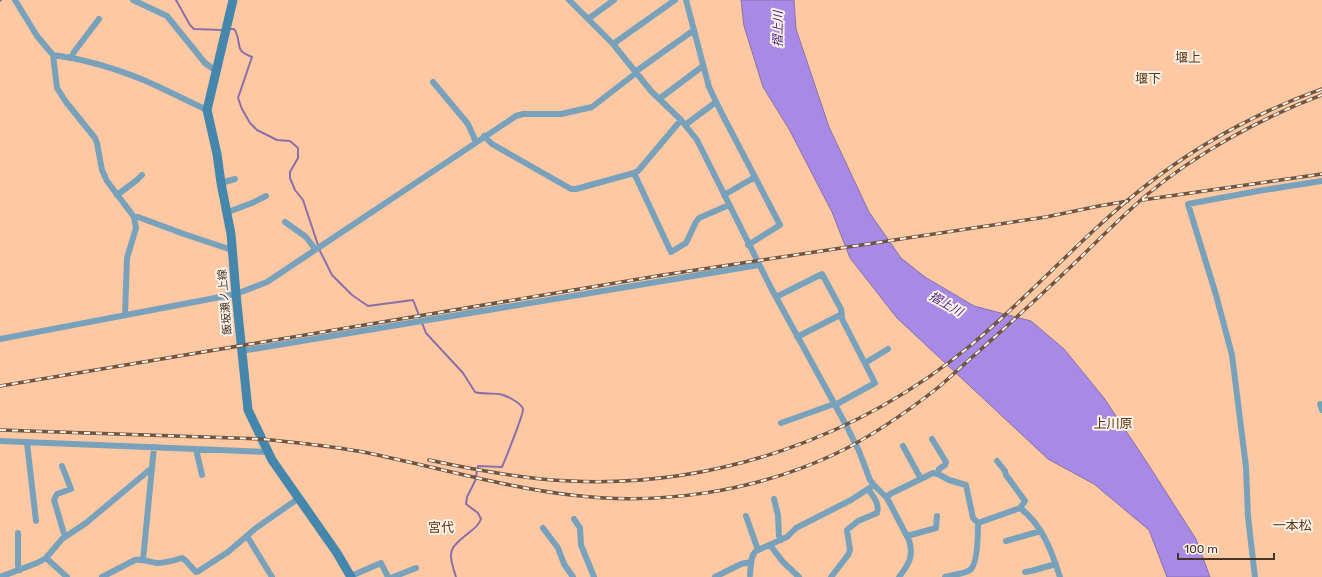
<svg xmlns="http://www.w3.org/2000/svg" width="1322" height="577" font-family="Rubik,'Noto Sans JP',sans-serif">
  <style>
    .water { fill: #a68ae5; stroke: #8a70ab }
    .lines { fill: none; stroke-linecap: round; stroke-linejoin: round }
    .stream { stroke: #8a70ab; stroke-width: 2 }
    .street { stroke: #78a1bb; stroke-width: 6 }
    .secondary { stroke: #4586ad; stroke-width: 9 }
    .rail-casing { stroke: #715540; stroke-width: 3.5 }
    .rail { stroke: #fef3eb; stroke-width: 2; stroke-dasharray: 6; stroke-linecap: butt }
    .labels { text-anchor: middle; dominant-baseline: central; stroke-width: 4; stroke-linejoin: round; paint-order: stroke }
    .street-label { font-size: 11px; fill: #483424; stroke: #fef3eb }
    .water-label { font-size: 12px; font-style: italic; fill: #471882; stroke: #fef3eb }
    .quarter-label { font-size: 13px; fill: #5e330e; stroke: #fef3eb }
  </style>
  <rect width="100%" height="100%" fill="#fdc8a2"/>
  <path class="water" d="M 741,0 L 794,0 L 796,29 L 829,127 L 869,212 L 901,258 L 925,277 L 974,306 L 1031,321 L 1064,349 L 1104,398 L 1146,461 L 1196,539 L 1210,577 L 1167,577 L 1149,530 L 1094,484 L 1048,459 L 897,318 L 850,258 L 832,212 L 789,129 L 763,87 L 744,26 Z"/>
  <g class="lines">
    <path class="stream" d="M 176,0 L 190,25 L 194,29 L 223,30
      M 0,1 L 1,0
      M 229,29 L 234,29 L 236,32 C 242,47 234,50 252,57 L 238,98 L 242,109 L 250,123 L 257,130 L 277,140 L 290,141 L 298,148 L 298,158 L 290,172 L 290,178 L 295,190 L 303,200 L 320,251 L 332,275 L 352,295 L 368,306 L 413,300 L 426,333 L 463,373 L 475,392 C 484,395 494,392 503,395 C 509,397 521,403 523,409 C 524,413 505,460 502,467 L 478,466 L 475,481 L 467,497 L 466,504 L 478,513 L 481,519 C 479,524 475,528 471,531 C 449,549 447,549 456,577"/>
    <path class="street" d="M 15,0 L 37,36 L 53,55 L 57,88 L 66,102 L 95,138 L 97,143 L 102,170 L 107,181 L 134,217 L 136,228 L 127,258 L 125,315
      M 133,0 L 167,16 L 205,63 L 216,71
      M 569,0 L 613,44 L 651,91 L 681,120 L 697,140 L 771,288 L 846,425 L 859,451 L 870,480 L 874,485 L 887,498 L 909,540 C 914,556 909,564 899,577
      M 686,0 L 709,87 L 721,112 L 780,225 L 748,245
      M 588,19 L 614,0
      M 613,44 L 675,0
      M 53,55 C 84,59 117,69 146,81 C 166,90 186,100 207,110
      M 71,58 L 74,52 L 99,19
      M 635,72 L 694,30
      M 433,82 L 468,124 L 476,142
      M 659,99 L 703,66
      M 685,125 L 716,102
      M 484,136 L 492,144 L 571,189 L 576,189 L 634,173 L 671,252 L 686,243 L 696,222 L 699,218 L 729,205
      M 634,173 L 638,171 L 681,120
      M 221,183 L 235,179
      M 117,195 L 137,180 L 142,175
      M 724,195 L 755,177
      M 228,212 L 252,203 L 266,196
      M 134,217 L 138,217 L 184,234 L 232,250
      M 285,222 L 306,237 L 315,249
      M 776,297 L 822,274 L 841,309 L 842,319 L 875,383 L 835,405
      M 797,337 L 842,314
      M 0,339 L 236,294 L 267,282 L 516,116 L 523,114 L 561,114 L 592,107 L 636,73
      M 241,351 L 759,265
      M 865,363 L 888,349
      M 1320,404 L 1322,410
      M 781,423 L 834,404
      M 932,439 L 946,462 L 945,465 L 939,469 L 938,474
      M 0,441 L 268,452
      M 27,443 L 36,521
      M 903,446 L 921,479
      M 196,449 L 202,475
      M 997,461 L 1005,471 L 1006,475 L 1025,501 L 1020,508
      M 62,466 L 71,489 L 57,494 L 54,500 L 65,537
      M 887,498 L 890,494 L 933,473 L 938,474 L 949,480 L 966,485 L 973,518 L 978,523
      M 774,499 L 778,515 L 779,536 L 781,540
      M 746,516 L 758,550
      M 574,519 L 580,528 L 581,545 L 594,577
      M 543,528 L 558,548 L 564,564 L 573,577
      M 18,533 L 18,566 L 20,570
      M 247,536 L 272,577
      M 907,536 L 936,528 L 937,516
      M 1006,541 L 1041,531
      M 770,545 L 783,562 L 799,577
      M 46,558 L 67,577
      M 143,560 L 154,447
      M 1025,572 L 1031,571 L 1056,564
      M 750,575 C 751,567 750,556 756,551 L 787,537 L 796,528 L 851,500 L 874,485
      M 351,576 L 381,563 L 388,577
      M 0,577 L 37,563 L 46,558 L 62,539 L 86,523 L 147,472 L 152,468
      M 102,577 L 135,560 C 143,559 149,562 157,563 C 166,563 174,560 182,558 L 185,560 L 196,572 L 197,572 L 228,552 L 256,528 L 299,498
      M 393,577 L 416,568
      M 715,577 L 741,564 L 751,562
      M 831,577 L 848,555 L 850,550 L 847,530 L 858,521 L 877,513 C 880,504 873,496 868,489
      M 945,577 C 952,575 964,574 970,570 C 978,564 978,533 978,523 L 1020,508 C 1042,524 1052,552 1060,577
      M 1255,577 L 1248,517 L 1246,467 L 1232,355 L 1216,295 L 1188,204 L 1258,191 L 1322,181"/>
    <path class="secondary" d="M 233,0 L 207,110 L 217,154 L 221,183 L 231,234 L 236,294 L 248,410 L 272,460 L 337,553 L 351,577"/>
    <g class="rail-casing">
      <path id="rail" d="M 1142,200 L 1322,174
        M 0,386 L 663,275 L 1046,217 L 1099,206 L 1128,201
        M 0,430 L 262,439 C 298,443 334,446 368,453 C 436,467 503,487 571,495 C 659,506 754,492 835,454 C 873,436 907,412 940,386 C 980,350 1021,314 1061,276 C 1090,249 1118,219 1149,193 C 1197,153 1263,117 1322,95
        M 429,460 C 475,470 523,479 570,481 C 715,488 860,437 971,345 C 1031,295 1083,235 1144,187 C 1197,145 1258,112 1322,89"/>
    </g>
    <use href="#rail" class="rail"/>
  </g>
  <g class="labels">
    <g class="street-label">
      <text transform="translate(225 302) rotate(-95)">飯坂瀬ノ上線</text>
    </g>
    <g class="water-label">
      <text transform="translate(778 29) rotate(-89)">摺上川</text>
      <text transform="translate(946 304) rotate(30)">摺上川</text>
    </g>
    <g class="quarter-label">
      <text x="1188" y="57">堰上</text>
      <text x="1148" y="78">堰下</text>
      <text x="1113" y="423">上川原</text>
      <text x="1292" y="525">一本松</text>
      <text x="441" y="527">宮代</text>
    </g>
  </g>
  <path d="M1178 553v6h96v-6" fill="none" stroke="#483424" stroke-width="2"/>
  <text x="1184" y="553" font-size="12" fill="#483424" stroke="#fef3eb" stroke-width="3" paint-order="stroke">100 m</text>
</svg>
